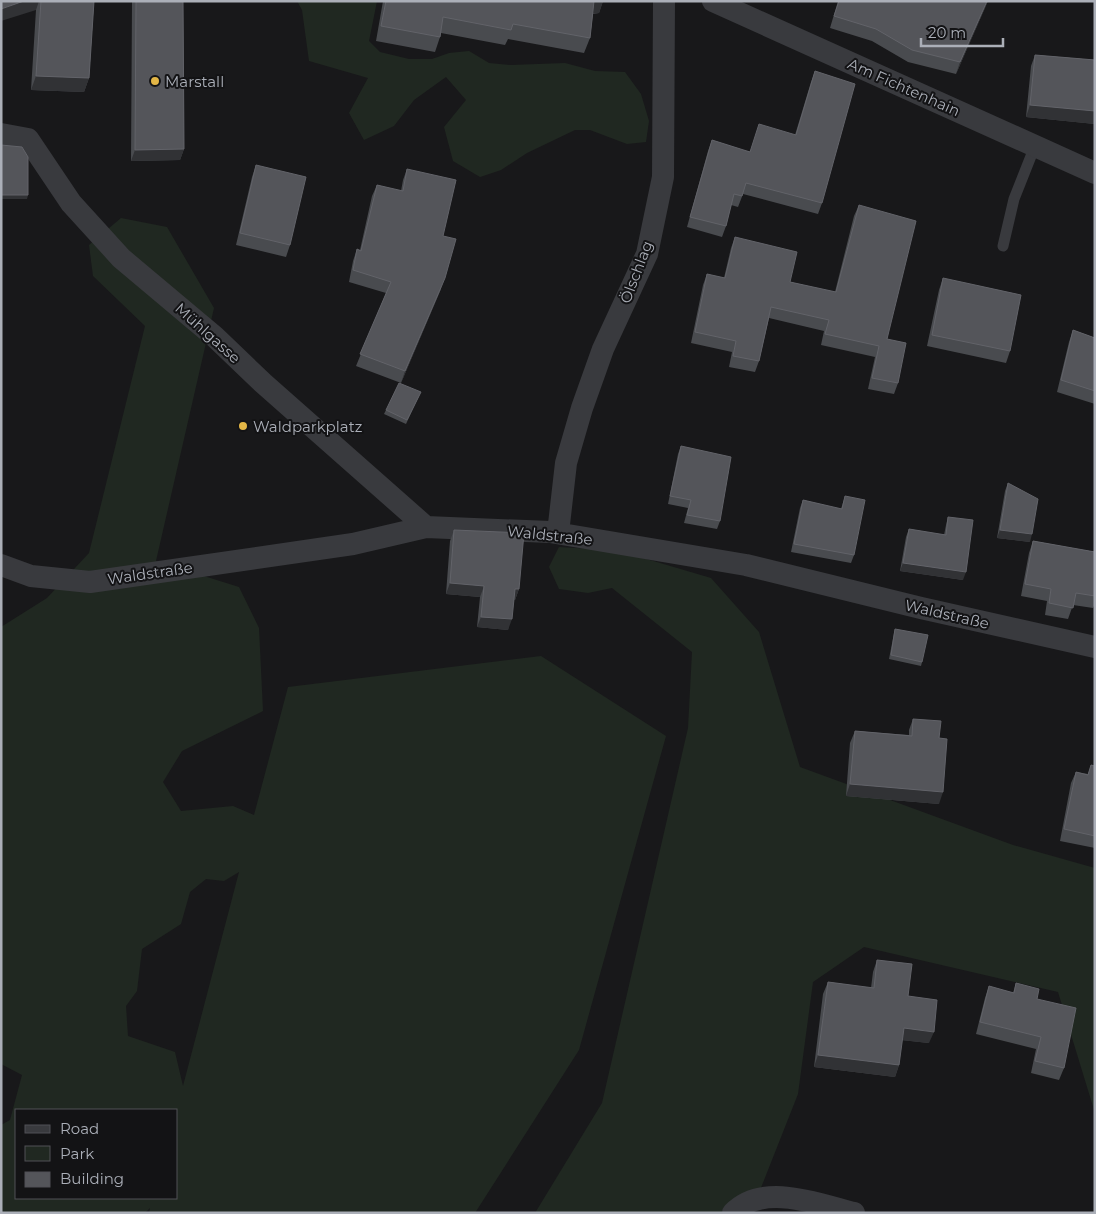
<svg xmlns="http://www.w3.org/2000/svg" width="1096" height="1214" font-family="Montserrat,sans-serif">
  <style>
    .green { fill: #202821; fill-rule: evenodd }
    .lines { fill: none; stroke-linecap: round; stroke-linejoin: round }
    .service { stroke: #393a3e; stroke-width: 11 }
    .minor { stroke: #393a3e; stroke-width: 22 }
    .wall { fill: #494b4f }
    .shaded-wall { fill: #313235 }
    .building { fill: #54555a; stroke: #626369 }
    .poi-dot { fill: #e3b646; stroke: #131315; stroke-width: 2 }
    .labels { text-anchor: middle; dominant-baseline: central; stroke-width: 4; stroke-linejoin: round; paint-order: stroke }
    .poi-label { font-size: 15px; fill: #abafb8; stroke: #131315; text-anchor: start }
    .street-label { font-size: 15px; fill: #abafb8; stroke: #131315 }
  </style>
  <rect width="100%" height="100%" fill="#18181a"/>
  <path class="green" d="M 297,1 L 377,1 L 369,41 L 380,52 L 409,59 L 432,59 L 449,53 L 469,51 L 489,63 L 511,65 L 565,63 L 595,71 L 625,72 L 641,94 L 649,121 L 646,142 L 627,144 L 590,130 L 575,130 L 527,153 L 501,170 L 480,177 L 453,161 L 444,127 L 466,100 L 446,77 L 414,100 L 394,126 L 364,140 L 349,113 L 368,78 L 309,61 L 302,10 Z
    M 121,218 L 167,227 L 214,308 L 156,561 L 239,587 L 259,628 L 263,711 L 182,751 L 163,782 L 181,811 L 233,806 L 254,815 L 288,687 L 541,656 L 666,736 L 579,1050 L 475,1213 L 149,1213 L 150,1208 L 145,1213 L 1,1213 L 1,1125 L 10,1120 L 22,1075 L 1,1064 L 1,627 L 47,598 L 89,553 L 145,326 L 93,276 L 89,245 ZM 239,872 L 183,1086 L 175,1052 L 128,1036 L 126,1006 L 137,991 L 142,949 L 181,924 L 190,892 L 206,879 L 224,881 ZM 16,1110 L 176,1110 L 176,1198 L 16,1198 Z
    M 559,547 L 592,549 L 633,555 L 711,578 L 759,632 L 800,767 L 1013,845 L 1095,868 L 1095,1113 L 1058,992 L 864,947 L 813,982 L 798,1094 L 751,1213 L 535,1213 L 602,1103 L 688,728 L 692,652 L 612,588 L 588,593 L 559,589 L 549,567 Z"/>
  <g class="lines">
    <path class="service" d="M 1003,246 L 1014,199 L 1035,146"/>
    <path class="minor" d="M 713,1 L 1095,173
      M 1,134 L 28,139 L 71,203 L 121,258 L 215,337 L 263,383 L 426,527
      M 558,533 L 566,463 L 582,408 L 603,349 L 647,254 L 663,177 L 664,1
      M 1,565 L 31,576 L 90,582 L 353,544 L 426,527 L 550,532 L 746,565 L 921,608 L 1095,647
      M 733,1213 C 763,1182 818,1204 854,1213"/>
  </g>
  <path class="wall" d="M 1,1 L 94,1 L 89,78 L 84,92 L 31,90 L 36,10 Z
    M 132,1 L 183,1 L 184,149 L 180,160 L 131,161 Z
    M 383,1 L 603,1 L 599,13 L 593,14 L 590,38 L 584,53 L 508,39 L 505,45 L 441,33 L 440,37 L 435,52 L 376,41 Z
    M 838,1 L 988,1 L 956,74 L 908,62 L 872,41 L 830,28 Z
    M 1035,55 L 1095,60 L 1095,124 L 1026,117 L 1031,66 Z
    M 815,71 L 822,203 L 818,214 L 743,194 L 738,207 L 731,205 L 726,226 L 722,237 L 687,227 L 708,151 L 712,140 L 749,152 L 795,135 L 811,82 Z
    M 256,165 L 290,245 L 286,257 L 236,245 L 252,177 Z
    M 407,169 L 443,236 L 441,289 L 401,383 L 356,366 L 386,293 L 349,282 L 353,261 L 357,249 L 360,250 L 372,196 L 377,185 L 401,191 L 403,180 Z
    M 859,205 L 887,339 L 898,383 L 894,394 L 868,389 L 875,357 L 821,345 L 824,331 L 769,318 L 759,361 L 755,372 L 729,367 L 732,352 L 691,343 L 703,285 L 707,274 L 724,278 L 731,248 L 735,237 L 790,282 L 835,292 L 854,216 Z
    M 943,278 L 1010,351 L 1006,363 L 927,346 L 939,290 Z
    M 1073,330 L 1095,338 L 1095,404 L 1057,392 L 1069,342 Z
    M 419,396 L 406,424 L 384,414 L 386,410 Z
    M 681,446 L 720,521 L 717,529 L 684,523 L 688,508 L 668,504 L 678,454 Z
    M 1008,483 L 1030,542 L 997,538 L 1005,491 Z
    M 845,496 L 854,555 L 851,563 L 791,552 L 800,508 L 803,500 L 841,509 Z
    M 948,517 L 963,580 L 900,571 L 906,537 L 909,529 L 944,535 L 946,525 Z
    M 454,530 L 519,589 L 515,600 L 514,600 L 508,630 L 477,627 L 480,597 L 446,594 L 450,541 Z
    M 1033,541 L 1095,552 L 1095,604 L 1093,608 L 1073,605 L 1068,619 L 1045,615 L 1047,601 L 1021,596 L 1029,553 Z
    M 895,629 L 922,662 L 921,666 L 889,659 L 894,633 Z
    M 913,719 L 939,738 L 939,804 L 846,796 L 850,743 L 855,731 L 909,735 L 909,730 Z
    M 1091,765 L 1095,766 L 1095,848 L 1060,841 L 1071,783 L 1076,772 L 1088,774 Z
    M 877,960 L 908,996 L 929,1043 L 902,1040 L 899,1065 L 895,1077 L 814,1067 L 823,994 L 828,982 L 871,988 L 873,972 Z
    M 1016,983 L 1037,999 L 1064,1068 L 1059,1080 L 1031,1073 L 1036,1049 L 976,1034 L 985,998 L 989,986 L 1013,993 Z"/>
  <path class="shaded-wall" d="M 24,1 L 39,1 L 36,10 L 1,21 L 1,9 Z
    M 594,1 L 603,1 L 599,13 L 589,14 Z
    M 987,1 L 988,1 L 956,74 L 960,62 Z
    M 36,76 L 89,78 L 84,92 L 31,90 Z
    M 1030,105 L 1095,111 L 1095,124 L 1026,117 Z
    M 184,149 L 180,160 L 131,161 L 135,150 Z
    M 1,195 L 28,195 L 27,199 L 1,199 Z
    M 445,278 L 441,289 L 401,383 L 405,371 Z
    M 1000,530 L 1032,534 L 1030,542 L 997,538 Z
    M 903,563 L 966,572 L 963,580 L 900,571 Z
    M 450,583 L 484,586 L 480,597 L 446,594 Z
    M 515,589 L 519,589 L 515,600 L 511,600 Z
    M 481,617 L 512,619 L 508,630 L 477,627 Z
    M 850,784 L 943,792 L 939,804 L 846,796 Z
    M 904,1028 L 934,1032 L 929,1043 L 900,1040 Z
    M 818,1055 L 899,1065 L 895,1077 L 814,1067 Z"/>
  <path class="building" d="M 1,1 L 24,1 L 1,9 Z
    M 41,1 L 94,1 L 89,78 L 36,76 Z
    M 136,1 L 183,1 L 184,149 L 135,150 Z
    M 386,1 L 594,1 L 590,38 L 513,24 L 511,30 L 443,17 L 440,37 L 381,26 Z
    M 839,1 L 987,1 L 960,62 L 912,50 L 876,29 L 834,16 Z
    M 1035,55 L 1095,60 L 1095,111 L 1030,105 Z
    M 815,71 L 855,84 L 822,203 L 746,183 L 742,196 L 734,194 L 726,226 L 690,217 L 712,140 L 750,152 L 759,124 L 796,135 Z
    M 1,145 L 22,147 L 28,157 L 28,195 L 1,195 Z
    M 256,165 L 306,177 L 290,245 L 240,233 Z
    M 407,169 L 456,180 L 443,236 L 456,239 L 445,278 L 405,371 L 360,354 L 391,282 L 353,270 L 357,249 L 361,251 L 377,185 L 403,191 Z
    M 859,205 L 916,221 L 887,339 L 906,343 L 898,383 L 872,378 L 879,346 L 825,334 L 829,320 L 771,307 L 759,361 L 733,356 L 736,341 L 695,332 L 707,274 L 725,278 L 735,237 L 797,252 L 790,282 L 836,292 Z
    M 943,278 L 1021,295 L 1010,351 L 932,335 Z
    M 1073,330 L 1095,338 L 1095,391 L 1061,380 Z
    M 399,383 L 421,392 L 407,420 L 386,410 Z
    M 681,446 L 731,457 L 720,521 L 687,515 L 691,500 L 670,496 Z
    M 1008,483 L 1038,499 L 1032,534 L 1000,530 Z
    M 845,496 L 865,500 L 854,555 L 794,544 L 803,500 L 842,509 Z
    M 948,517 L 973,520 L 966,572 L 903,563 L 909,529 L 946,535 Z
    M 454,530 L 524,533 L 519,589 L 515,589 L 512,619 L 481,617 L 484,586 L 450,583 Z
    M 1033,541 L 1095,552 L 1095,596 L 1076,593 L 1073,608 L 1049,603 L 1051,589 L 1025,584 Z
    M 895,629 L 928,635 L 922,662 L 891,655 Z
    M 913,719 L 941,721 L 939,738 L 947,739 L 943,792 L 850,784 L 855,731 L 912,736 Z
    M 1091,765 L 1095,766 L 1095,836 L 1064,829 L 1076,772 L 1088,775 Z
    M 877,960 L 912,964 L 908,996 L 937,1000 L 934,1032 L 904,1028 L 899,1065 L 818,1055 L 828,982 L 874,988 Z
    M 1016,983 L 1039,989 L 1037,999 L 1076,1008 L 1064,1068 L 1035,1061 L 1041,1037 L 980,1022 L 989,986 L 1014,993 Z"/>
  <g class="poi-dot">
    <circle cx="155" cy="81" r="5"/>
    <circle cx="243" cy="426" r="5"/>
  </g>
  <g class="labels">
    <g class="poi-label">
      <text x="165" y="81">Marstall</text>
      <text x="253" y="426">Waldparkplatz</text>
    </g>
    <g class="street-label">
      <text transform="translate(904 87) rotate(24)">Am Fichtenhain</text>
      <text transform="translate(636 272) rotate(-69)">Ölschlag</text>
      <text transform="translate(208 333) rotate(42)">Mühlgasse</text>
      <text transform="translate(550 535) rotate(6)">Waldstraße</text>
      <text transform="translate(150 573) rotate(-8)">Waldstraße</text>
      <text transform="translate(947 614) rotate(13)">Waldstraße</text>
    </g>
  </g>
  <rect width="1096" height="1214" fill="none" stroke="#abafb8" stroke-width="5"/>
  <rect x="15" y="1109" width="162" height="90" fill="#131315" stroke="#505156"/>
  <rect x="25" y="1125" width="25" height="8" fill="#393a3e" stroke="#505156"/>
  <text x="60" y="1134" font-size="15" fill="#abafb8">Road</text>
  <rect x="25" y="1146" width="25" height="15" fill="#202821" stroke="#505156"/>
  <text x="60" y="1159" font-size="15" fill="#abafb8">Park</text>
  <rect x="25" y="1172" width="25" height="15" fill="#54555a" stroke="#505156"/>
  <text x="60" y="1184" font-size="15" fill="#abafb8">Building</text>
  <path d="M921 38v8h82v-8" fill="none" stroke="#abafb8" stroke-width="2.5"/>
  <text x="928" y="38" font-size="15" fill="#abafb8" stroke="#131315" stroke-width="4" paint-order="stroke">20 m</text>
</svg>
